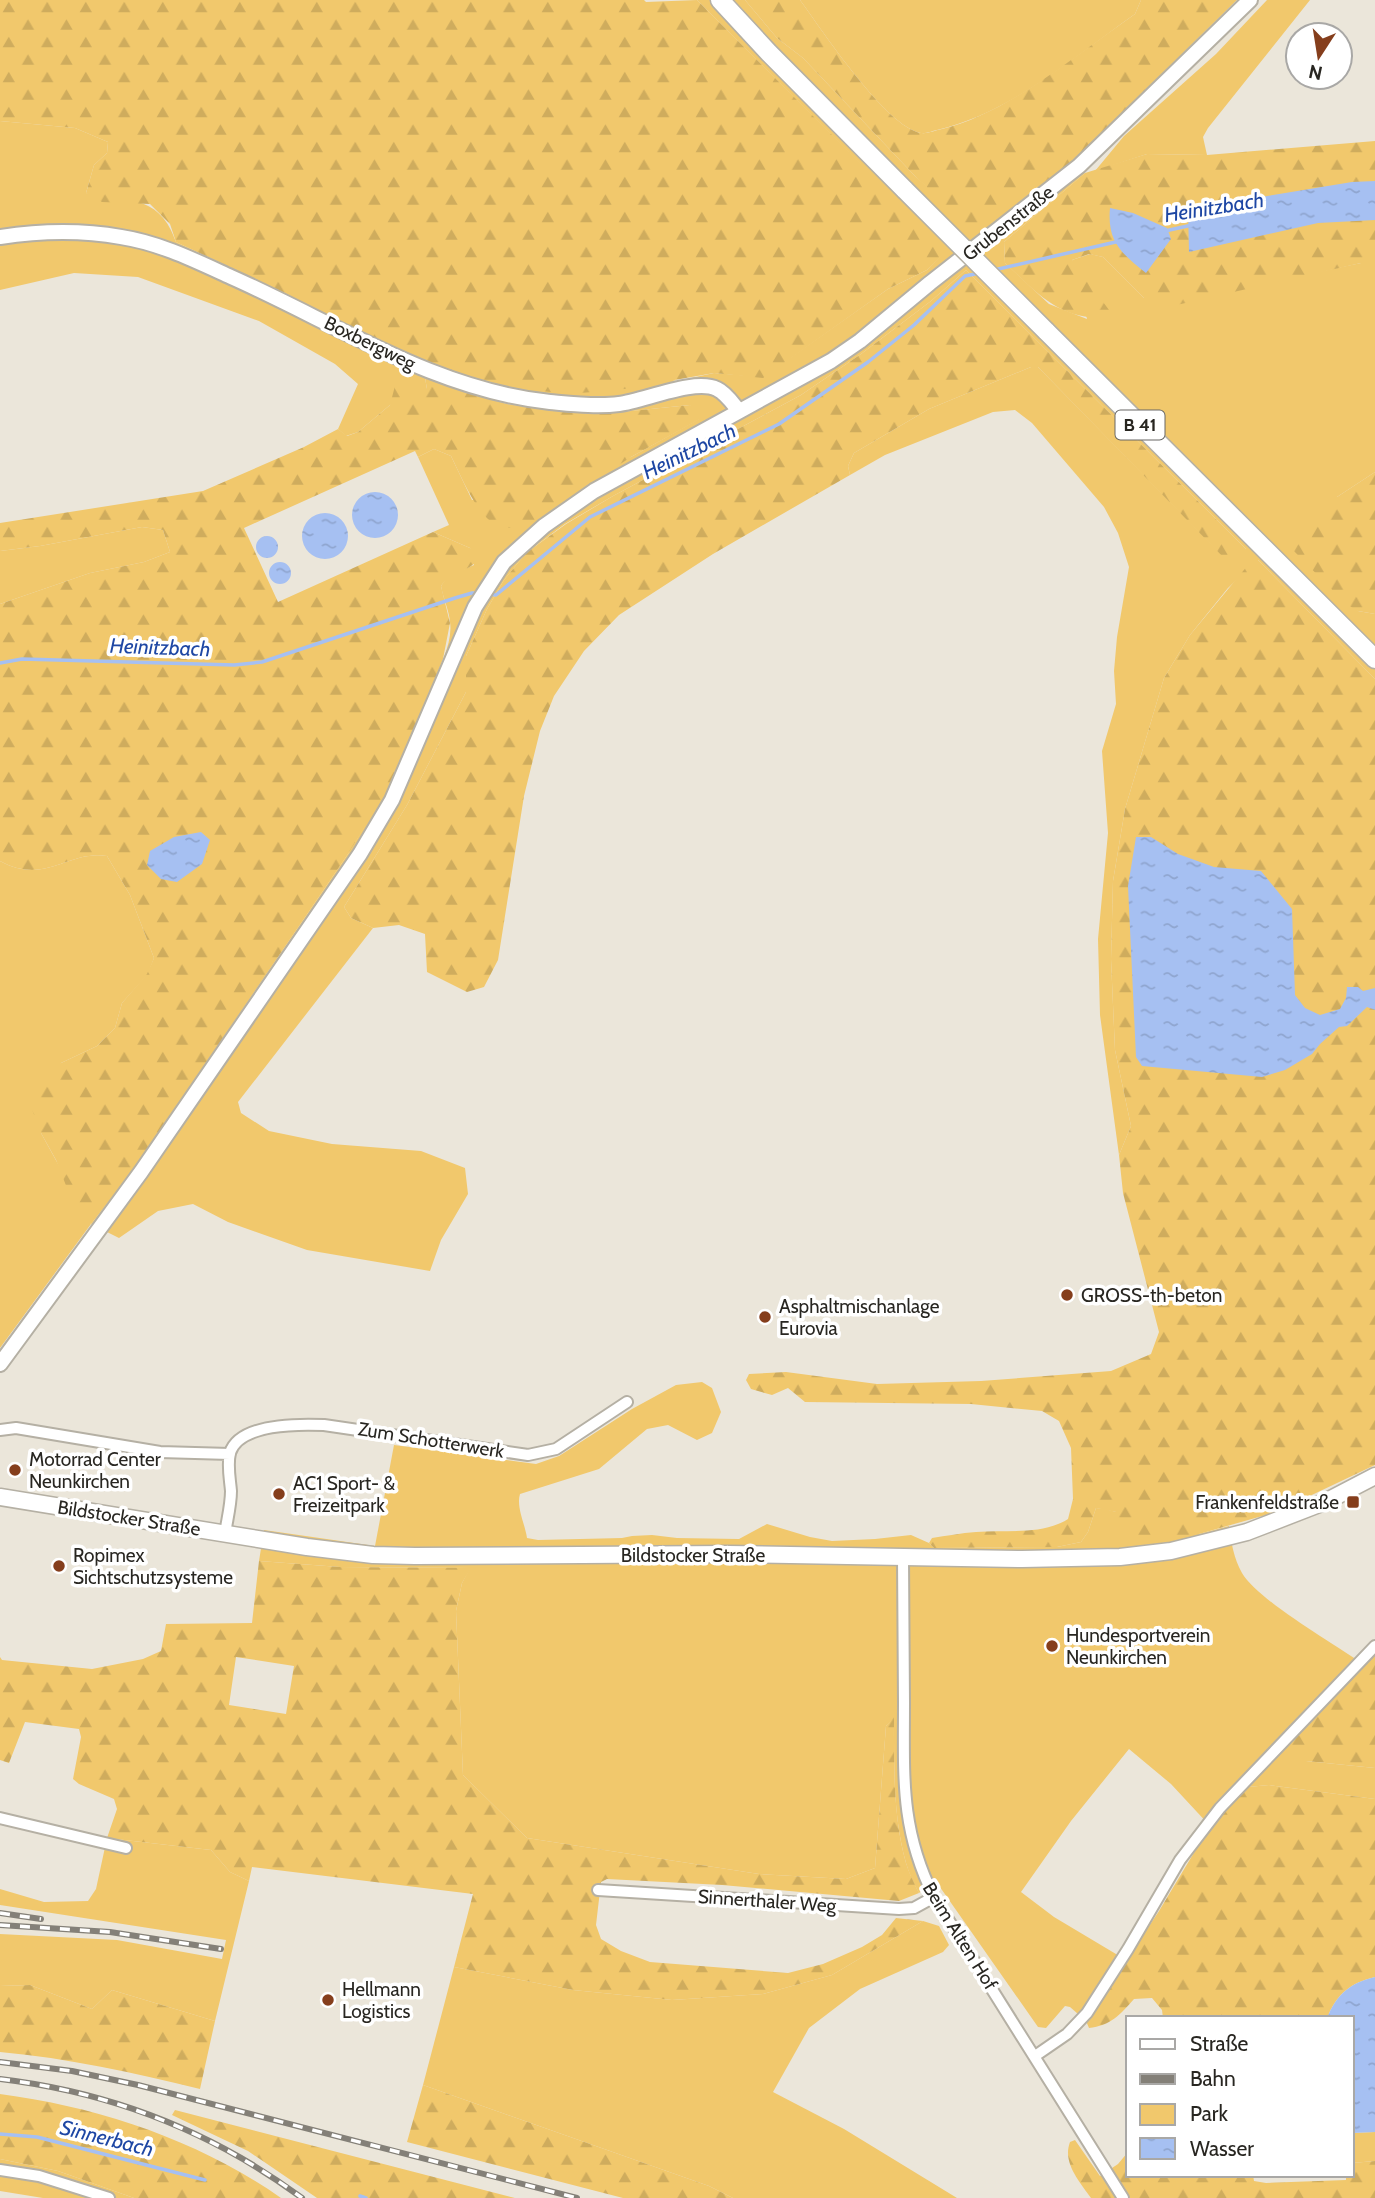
<svg xmlns="http://www.w3.org/2000/svg" width="1375" height="2198" font-family="Cabin,sans-serif">
  <style>
    .green { fill: #f1c86c }
    .forest { fill: url(#forest-firs); fill-rule: evenodd }
    .water { fill: url(#water-ripples) }
    .lines { fill: none; stroke-linecap: round; stroke-linejoin: round }
    .stream { stroke: #a6c0f2; stroke-width: 3.5 }
    .minor-casing { stroke: #b5b0a4; stroke-width: 14 }
    .tertiary-casing { stroke: #b5b0a4; stroke-width: 18 }
    .secondary-casing { stroke: #b5b0a4; stroke-width: 19 }
    .trunk-casing { stroke: #b5b0a4; stroke-width: 21 }
    .minor { stroke: #fff; stroke-width: 10 }
    .tertiary { stroke: #fff; stroke-width: 14 }
    .secondary { stroke: #fff; stroke-width: 16 }
    .trunk { stroke: #fff; stroke-width: 18 }
    .rail-casing { stroke: #848078; stroke-width: 6 }
    .rail { stroke: #fff; stroke-width: 3.5; stroke-dasharray: 10; stroke-linecap: butt }
    .trunk-bridge-casing { stroke: #b5b0a4; stroke-width: 21; stroke-linecap: butt }
    .trunk-bridge { stroke: #fff; stroke-width: 18 }
    .poi-dot { fill: #853e1c; stroke: #fff; stroke-width: 2.5 }
    .labels { text-anchor: middle; dominant-baseline: central; stroke-width: 7; stroke-linejoin: round; paint-order: stroke }
    .shield { fill: #fff; stroke: #686764; stroke-width: 2 }
    .shield-label { font-size: 18px; font-weight: bold; fill: #282621 }
    .street-label { font-size: 19px; fill: #282621; stroke: #fff }
    .poi-label { font-size: 19px; fill: #282621; stroke: #fff; text-anchor: start }
    .water-label { font-size: 21px; font-style: italic; fill: #1e47a4; stroke: #fff }
  </style>
  <defs>
    <pattern id="forest-firs" width="22" height="20" patternUnits="userSpaceOnUse" patternTransform="scale(1.75)"><rect width="22" height="20" fill="#f1c86c"/><path d="M5 1l3.5 6h-7zM16 11l3.5 6h-7z" fill="#cfac5d"/></pattern>
    <pattern id="water-ripples" width="26" height="14" patternUnits="userSpaceOnUse" patternTransform="scale(1.75)"><rect width="26" height="14" fill="#a6c0f2"/><path d="M2 4q2-2 4 0t4 0M15 11q2-2 4 0t4 0" fill="none" stroke="#8fa5cf"/></pattern>
  </defs>
  <rect width="100%" height="100%" fill="#ebe6da"/>
  <path class="green" d="M 697,0 L 745,0 L 777,38 L 803,58 L 914,175 L 981,235 L 1073,161 L 1085,173 L 1004,242 L 1005,263 L 1049,304 L 1087,319 L 1072,260 L 1090,254 L 1103,257 L 1144,298 L 1270,282 L 1361,263 L 1375,263 L 1375,472 L 1337,497 L 1358,611 L 1375,614 L 1375,679 L 1258,560 L 1228,588 L 1190,635 L 1164,678 L 1125,809 L 1113,881 L 1111,959 L 1115,1050 L 1131,1126 L 1119,1155 L 1100,1015 L 1098,939 L 1108,833 L 1102,751 L 1116,704 L 1114,671 L 1117,637 L 1129,567 L 1118,533 L 1104,507 L 1032,423 L 1015,410 L 993,412 L 885,455 L 850,475 L 848,466 L 854,453 L 929,409 L 1031,367 L 1038,367 L 1225,558 L 1246,549 L 966,270 L 931,301 L 861,354 L 801,395 L 613,496 L 565,524 L 526,553 L 504,580 L 487,609 L 466,656 L 466,692 L 407,805 L 344,907 L 351,918 L 373,928 L 238,1102 L 241,1113 L 269,1131 L 332,1144 L 421,1151 L 465,1168 L 468,1194 L 441,1240 L 430,1271 L 307,1250 L 228,1222 L 193,1204 L 158,1211 L 119,1238 L 91,1224 L 0,1348 L 0,861 C 46,886 67,850 107,856 L 130,895 L 154,958 L 148,974 L 122,1003 L 115,1028 L 97,1046 L 61,1063 L 41,1133 L 91,1224 L 132,1172 L 350,851 C 383,796 409,744 433,684 C 440,666 453,642 450,622 C 449,610 443,598 441,586 L 448,576 L 474,565 L 470,548 L 433,532 L 449,525 L 418,457 L 434,449 L 451,456 L 472,500 L 631,457 L 699,419 L 690,405 L 601,414 L 544,409 L 507,404 L 468,393 L 424,372 L 427,389 L 390,405 L 358,432 L 346,436 L 338,429 L 358,384 L 335,364 L 259,321 L 138,277 L 74,273 L 0,290 L 0,121 L 75,128 L 108,142 L 107,153 L 94,165 L 86,193 C 129,201 160,195 176,242 L 289,295 L 677,381 L 714,373 L 763,377 L 888,289 L 927,270 L 946,250 Z
    M 800,0 L 1141,0 L 1135,14 C 1074,57 1011,113 937,130 C 932,131 926,134 921,133 C 886,127 822,30 800,0 Z
    M 1267,0 L 1310,0 L 1208,128 L 1203,137 L 1207,155 L 1147,154 L 1095,171 L 1124,136 L 1216,54 Z
    M 142,527 L 163,530 L 170,552 L 144,562 L 90,573 L 0,604 L 0,551 L 40,546 Z
    M 702,1382 L 712,1388 L 721,1412 L 712,1433 L 697,1440 L 668,1425 L 647,1429 L 599,1469 L 520,1494 C 516,1507 525,1524 527,1538 L 538,1540 L 622,1538 L 632,1536 L 652,1535 L 677,1538 L 739,1539 L 767,1524 L 810,1537 L 832,1541 L 875,1539 L 911,1535 L 929,1543 L 934,1548 L 1057,1547 L 1081,1542 L 1088,1532 L 1096,1508 L 1105,1509 L 1199,1534 L 1229,1526 C 1231,1542 1234,1559 1242,1573 C 1259,1601 1333,1643 1363,1664 L 1306,1761 L 1375,1768 L 1375,1799 L 1269,1785 L 1248,1787 L 1210,1826 L 1171,1784 L 1129,1749 L 1071,1821 L 1021,1892 L 1054,1917 L 1126,1960 L 1086,2021 L 1070,2007 L 1065,2006 L 1046,2028 L 1038,2027 L 935,1880 L 919,1893 C 914,1884 909,1874 906,1863 C 893,1817 894,1766 894,1718 L 886,1726 L 875,1868 L 846,1879 L 759,1874 L 527,1838 L 463,1775 L 456,1611 L 462,1583 L 470,1568 L 340,1567 L 259,1561 L 264,1530 L 375,1546 L 394,1445 L 536,1464 L 559,1456 L 632,1409 L 676,1385 Z
    M 107,1838 L 211,1850 L 230,1872 L 249,1881 L 215,2021 L 112,1990 L 92,2009 L 30,1985 L 0,1986 L 0,1934 L 117,1940 L 222,1959 L 226,1940 L 0,1905 L 0,1889 L 44,1902 L 88,1901 L 96,1889 Z
    M 923,1921 L 939,1926 L 949,1945 L 943,1952 L 860,1989 L 809,2028 L 773,2092 L 844,2129 L 957,2198 L 733,2198 L 709,2186 L 423,2085 L 454,1967 L 573,1990 L 672,2000 L 763,1994 L 832,1975 Z
    M 1375,2132 L 1375,2161 L 1352,2163 L 1352,2133 Z
    M 0,2159 L 58,2171 L 134,2198 L 43,2198 L 0,2191 Z"/>
  <path class="forest" d="M 0,0 L 644,0 L 646,2 L 697,0 L 947,250 L 927,270 L 888,289 L 763,378 L 714,373 L 618,390 L 567,394 L 509,387 L 454,373 L 401,353 L 289,295 L 176,242 L 170,224 L 150,204 L 102,202 L 86,193 L 94,165 L 107,153 L 108,142 L 75,128 L 0,121 Z
    M 745,0 L 800,0 C 822,30 886,127 921,133 C 927,134 936,130 942,129 C 1007,114 1080,52 1135,14 L 1141,0 L 1237,0 L 1073,161 L 981,236 L 968,227 L 914,175 L 803,58 L 777,38 Z
    M 1375,141 L 1375,263 L 1361,263 L 1159,309 L 1144,298 L 1103,257 L 1089,254 L 1072,260 L 1109,310 L 1105,317 C 1060,321 1035,291 1005,263 L 1004,242 L 1085,173 L 1147,154 L 1207,155 Z
    M 966,270 L 1246,549 L 1246,553 L 1225,559 L 1038,367 L 1031,367 L 929,409 L 854,453 L 848,466 L 850,475 L 713,554 L 619,615 L 584,651 L 554,696 L 540,731 L 524,796 L 498,960 L 484,987 L 467,992 L 427,972 L 425,934 L 399,925 L 373,928 L 351,918 L 344,907 L 407,805 L 466,692 L 466,656 L 487,609 L 504,580 L 526,553 L 566,524 L 613,496 L 801,395 L 861,354 L 931,301 Z
    M 424,372 L 468,393 L 507,404 L 544,409 L 601,414 L 690,405 L 701,409 L 704,412 L 700,419 L 631,457 L 529,524 C 519,527 506,531 496,525 C 476,514 461,476 451,456 L 434,449 L 418,457 L 415,451 L 244,528 L 278,602 L 433,532 L 470,548 L 479,559 C 467,573 453,570 441,586 L 450,623 L 443,659 L 413,734 L 383,797 L 350,851 L 132,1172 L 91,1224 L 76,1211 L 56,1160 L 41,1133 L 28,1099 L 35,1082 L 61,1063 L 97,1046 L 115,1028 L 122,1003 L 147,974 L 154,958 L 130,895 L 107,856 C 67,850 46,886 0,861 L 0,604 L 90,573 L 144,562 L 170,552 L 163,530 L 142,527 L 40,546 L 0,551 L 0,523 L 203,491 L 304,447 L 338,429 L 347,436 L 358,432 L 390,405 L 396,382 L 427,389 Z
    M 1375,472 L 1375,614 L 1358,611 L 1346,604 L 1291,548 L 1290,542 L 1337,497 Z
    M 1253,559 L 1258,560 L 1375,679 L 1375,1465 L 1276,1512 L 1199,1534 L 1151,1542 L 1131,1536 L 1117,1525 L 1116,1512 L 1096,1508 L 1088,1532 L 1081,1542 L 1057,1547 L 934,1548 L 929,1543 L 932,1538 C 946,1536 961,1533 976,1532 C 1006,1529 1041,1536 1068,1519 L 1073,1499 L 1071,1448 L 1059,1421 L 1042,1411 L 971,1404 L 805,1402 L 788,1388 L 772,1395 L 751,1389 L 746,1380 L 749,1374 L 786,1372 L 877,1384 L 981,1381 L 1111,1371 L 1151,1354 L 1159,1332 L 1123,1193 L 1119,1155 L 1131,1126 L 1115,1050 L 1111,959 L 1113,881 L 1125,809 L 1164,678 L 1190,635 Z
    M 259,1561 L 340,1567 L 471,1568 L 462,1583 L 456,1611 L 463,1775 L 527,1838 L 759,1874 L 846,1879 L 875,1868 L 886,1726 L 894,1717 C 894,1765 893,1817 906,1863 C 909,1873 914,1883 919,1893 L 899,1901 L 722,1885 L 607,1879 L 601,1882 L 596,1925 L 601,1939 L 621,1951 L 650,1962 L 788,1973 L 823,1964 L 862,1947 L 882,1935 L 896,1918 L 923,1921 L 832,1975 L 763,1994 L 672,2000 L 573,1990 L 454,1967 L 473,1894 L 252,1867 L 249,1881 L 230,1872 L 211,1850 L 107,1838 L 117,1809 L 114,1799 L 79,1784 L 73,1779 L 81,1737 L 79,1729 L 25,1722 L 9,1763 L 0,1760 L 0,1657 L 2,1660 L 92,1669 L 143,1659 L 161,1651 L 166,1624 L 252,1623 ZM 236,1657 L 294,1666 L 286,1714 L 229,1705 Z
    M 1375,1652 L 1375,1768 L 1306,1761 L 1291,1753 L 1290,1743 Z
    M 1269,1785 L 1375,1799 L 1375,1977 C 1350,1983 1337,1994 1327,2018 L 1163,2018 L 1162,2010 L 1152,1998 L 1134,1999 C 1121,2014 1110,2026 1089,2028 L 1086,2021 L 1159,1911 L 1210,1826 L 1248,1787 Z
    M 30,1985 L 92,2009 L 112,1990 L 215,2021 L 200,2089 C 134,2073 68,2058 0,2052 L 0,1986 Z
    M 423,2085 L 709,2186 L 733,2198 L 623,2198 L 407,2142 Z
    M 0,2094 C 99,2107 198,2140 281,2198 L 134,2198 L 58,2171 L 0,2159 Z
    M 175,2110 L 515,2198 L 317,2198 L 248,2151 L 172,2115 Z
    M 1075,2140 L 1100,2176 L 1118,2164 L 1128,2152 L 1128,2175 L 1253,2175 L 1254,2181 L 1266,2183 L 1346,2180 L 1346,2175 L 1352,2175 L 1352,2163 L 1375,2161 L 1375,2198 L 1091,2198 C 1080,2182 1062,2163 1070,2142 Z"/>
  <path class="water" d="M 1375,181 L 1375,220 L 1318,223 L 1189,252 L 1188,209 L 1352,182 Z
    M 1110,208 L 1133,213 L 1167,228 L 1171,239 L 1146,273 C 1121,253 1107,242 1110,208 Z
    M352 515a23 23 0 1 1 46 0a23 23 0 1 1-46 0Z
    M302 536a23 23 0 1 1 46 0a23 23 0 1 1-46 0Z
    M256 547a11 11 0 1 1 22 0a11 11 0 1 1-22 0Z
    M269 573a11 11 0 1 1 22 0a11 11 0 1 1-22 0Z
    M 201,832 L 210,840 L 202,864 L 177,882 L 161,879 L 147,865 L 150,851 L 174,837 Z
    M 1136,837 L 1151,837 L 1178,854 L 1214,867 L 1261,871 L 1292,909 L 1295,995 L 1305,1008 L 1320,1015 L 1340,1009 L 1346,998 L 1347,987 L 1358,987 L 1363,991 L 1375,988 L 1375,1010 L 1367,1007 L 1347,1026 L 1339,1027 L 1320,1044 L 1312,1054 L 1285,1070 L 1262,1077 L 1142,1066 L 1136,1057 L 1128,886 Z
    M 1375,1977 L 1375,2132 L 1352,2133 L 1352,2018 L 1327,2018 C 1337,1994 1350,1983 1375,1977 Z"/>
  <g class="lines">
    <path class="stream" d="M 1165,231 L 1192,225
      M 994,270 L 1120,241
      M 487,594 L 496,595 L 590,517 L 779,424 L 868,362 L 914,325 L 965,276 L 980,273
      M 0,663 L 22,659 L 234,665 L 262,662 L 455,598 L 472,593 L 480,593
      M 0,2134 L 37,2137 L 205,2180
      M 360,2196 L 366,2198"/>
    <g class="minor-casing">
      <path id="minor" d="M 0,1430 L 16,1428 L 160,1452 L 230,1454
        M 225,1534 C 227,1520 231,1505 231,1491 C 230,1479 227,1465 230,1453 C 239,1423 300,1424 324,1425 L 528,1455 L 556,1449 L 627,1402
        M 903,1558 C 903,1606 904,1654 904,1703 C 904,1777 900,1829 934,1897 L 1123,2198
        M 0,1818 L 126,1848
        M 598,1890 L 899,1909 L 914,1908 L 934,1897
        M 1035,2056 L 1067,2034 L 1087,2013 L 1128,1949 L 1180,1860 L 1220,1808 L 1375,1646
        M 0,2170 L 39,2176 L 109,2198"/>
    </g>
    <g class="tertiary-casing">
      <path id="tertiary" d="M 0,237 C 40,231 81,230 121,237 C 160,243 196,261 231,277 C 335,323 435,390 550,402 C 572,404 597,407 619,404 C 644,401 695,378 717,389 C 726,393 733,404 739,411
        M 0,1364 L 141,1172 L 360,854 L 392,800 L 475,607 L 504,562 L 544,526 L 594,491 L 831,361 L 860,341 L 930,283 L 1079,166 L 1250,0"/>
    </g>
    <g class="secondary-casing">
      <path id="secondary" d="M 0,1497 L 307,1547 L 373,1555 L 415,1556 L 728,1554 L 1022,1559 L 1120,1557 L 1171,1551 L 1247,1532 L 1327,1501 L 1375,1476"/>
    </g>
    <g class="trunk-casing">
      <path id="trunk" d="M 720,0 L 769,53 L 905,190
        M 1046,331 L 1375,659"/>
    </g>
    <use href="#minor" class="minor"/>
    <use href="#tertiary" class="tertiary"/>
    <use href="#secondary" class="secondary"/>
    <use href="#trunk" class="trunk"/>
    <g class="rail-casing">
      <path id="rail" d="M 0,1913 L 41,1919
        M 0,1925 L 110,1932 L 221,1949
        M 0,2062 L 72,2071 L 138,2085 L 577,2198
        M 0,2079 C 110,2092 213,2132 302,2198"/>
    </g>
    <use href="#rail" class="rail"/>
    <g class="trunk-bridge-casing">
      <path id="trunk-bridge" d="M 905,190 L 1046,331"/>
    </g>
    <use href="#trunk-bridge" class="trunk-bridge"/>
  </g>
  <g class="poi-dot">
    <circle cx="1067" cy="1295" r="7"/>
    <circle cx="765" cy="1317" r="7"/>
    <circle cx="15" cy="1470" r="7"/>
    <circle cx="279" cy="1494" r="7"/>
    <rect x="1346" y="1495" width="14" height="14" rx="3.5"/>
    <circle cx="59" cy="1566" r="7"/>
    <circle cx="1052" cy="1646" r="7"/>
    <circle cx="328" cy="2000" r="7"/>
  </g>
  <g class="labels">
    <rect class="shield" x="1115.5" y="410.5" width="49" height="29" rx="5"/>
    <g class="shield-label">
      <text x="1140" y="425">B 41</text>
    </g>
    <g class="street-label">
      <text transform="translate(1008 223) rotate(-38)">Grubenstraße</text>
      <text transform="translate(370 343) rotate(26)">Boxbergweg</text>
      <text transform="translate(431 1440) rotate(9)">Zum Schotterwerk</text>
      <text transform="translate(129 1518) rotate(9)">Bildstocker Straße</text>
      <text x="693" y="1555">Bildstocker Straße</text>
      <text transform="translate(767 1901) rotate(4)">Sinnerthaler Weg</text>
      <text transform="translate(960 1936) rotate(58)">Beim Alten Hof</text>
    </g>
    <g class="poi-label">
      <text x="1081" y="1295">GROSS-th-beton</text>
      <text x="779" y="1306">Asphaltmischanlage<tspan x="779" dy="22">Eurovia</tspan></text>
      <text x="29" y="1459">Motorrad Center<tspan x="29" dy="22">Neunkirchen</tspan></text>
      <text x="293" y="1483">AC1 Sport- &amp;<tspan x="293" dy="22">Freizeitpark</tspan></text>
      <text x="1339" y="1502" text-anchor="end">Frankenfeldstraße</text>
      <text x="73" y="1555">Ropimex<tspan x="73" dy="22">Sichtschutzsysteme</tspan></text>
      <text x="1066" y="1635">Hundesportverein<tspan x="1066" dy="22">Neunkirchen</tspan></text>
      <text x="342" y="1989">Hellmann<tspan x="342" dy="22">Logistics</tspan></text>
    </g>
    <g class="water-label">
      <text transform="translate(1214 207) rotate(-9)">Heinitzbach</text>
      <text transform="translate(689 451) rotate(-26)">Heinitzbach</text>
      <text transform="translate(160 647) rotate(2)">Heinitzbach</text>
      <text transform="translate(107 2138) rotate(14)">Sinnerbach</text>
    </g>
  </g>
  <rect x="1126" y="2016" width="228" height="161" fill="#ffffff" stroke="#a9a8a6" stroke-width="2"/>
  <rect x="1140" y="2039" width="35" height="10" fill="#ffffff" stroke="#a9a8a6" stroke-width="2"/>
  <text x="1190" y="2051" font-size="21" fill="#282621">Straße</text>
  <rect x="1140" y="2074" width="35" height="10" fill="#848078" stroke="#a9a8a6" stroke-width="2"/>
  <text x="1190" y="2086" font-size="21" fill="#282621">Bahn</text>
  <rect x="1140" y="2104" width="35" height="21" fill="#f1c86c" stroke="#a9a8a6" stroke-width="2"/>
  <text x="1190" y="2121" font-size="21" fill="#282621">Park</text>
  <rect x="1140" y="2138" width="35" height="21" fill="url(#water-ripples)" stroke="#a9a8a6" stroke-width="2"/>
  <text x="1190" y="2156" font-size="21" fill="#282621">Wasser</text>
  <g transform="translate(1319 56) rotate(192)"><circle r="33" fill="#ffffff" stroke="#a9a8a6" stroke-width="2"/>
  <path d="M0-5L12 26L0 18L-12 26Z" fill="#853e1c"/>
  <text y="-10" font-size="19" font-weight="bold" text-anchor="middle" fill="#282621">N</text>
  </g>
</svg>
